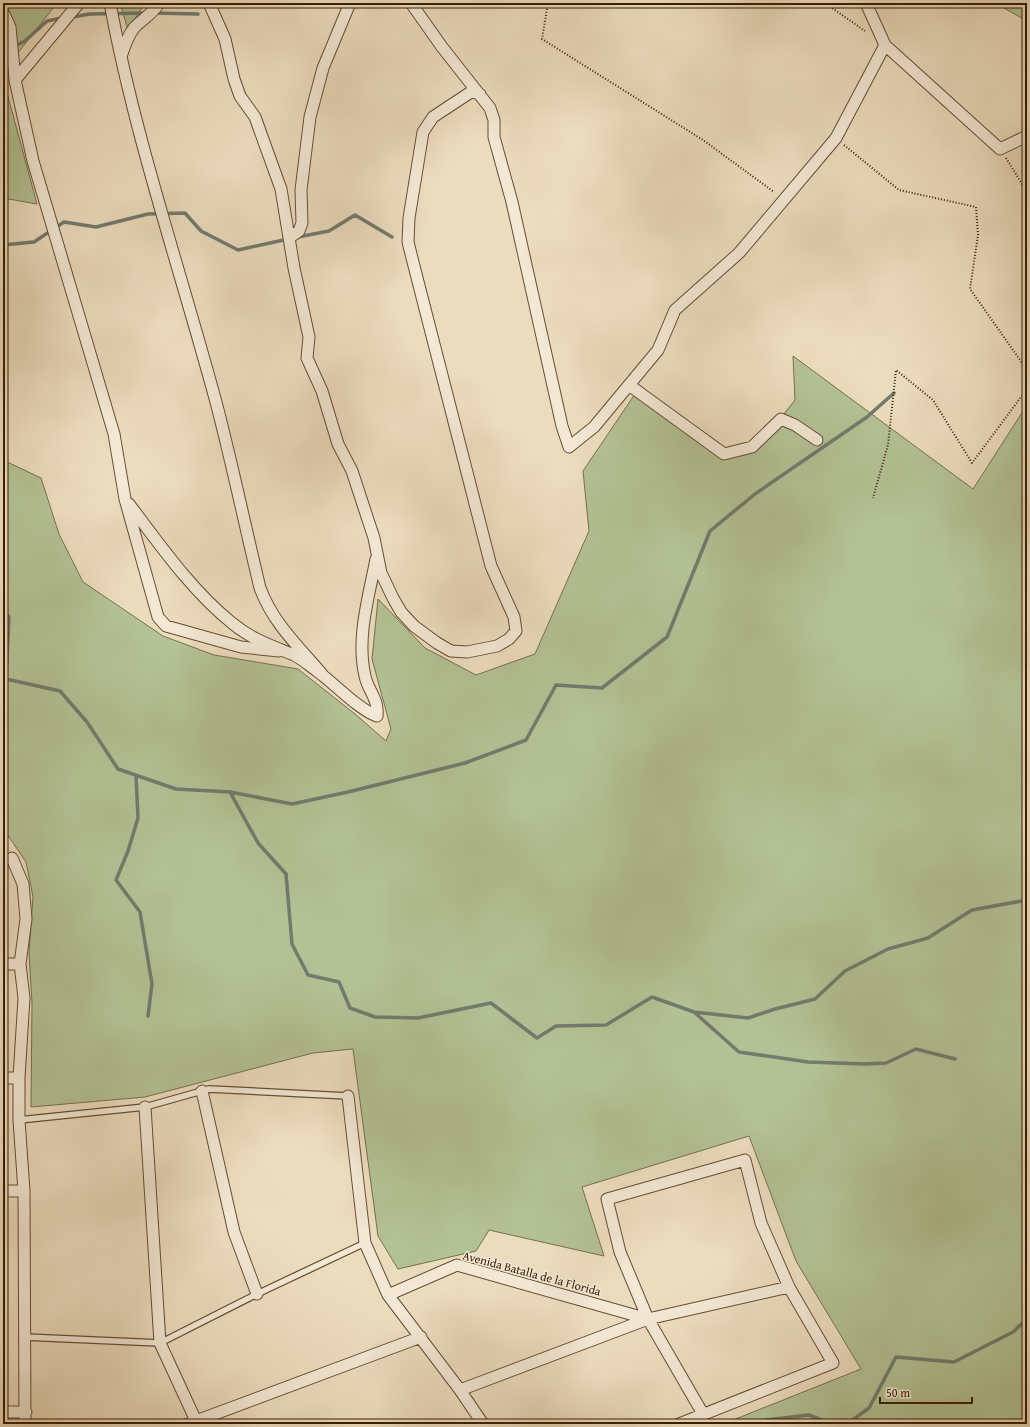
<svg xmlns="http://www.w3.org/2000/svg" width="1030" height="1427" font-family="'Gentium Book Plus',serif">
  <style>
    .grass { fill: #b3c295; stroke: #74704c }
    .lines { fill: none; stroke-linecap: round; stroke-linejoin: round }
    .stream { stroke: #717b6e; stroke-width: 3.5 }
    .lane-casing { stroke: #644d31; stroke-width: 8 }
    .street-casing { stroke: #644d31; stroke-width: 13 }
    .path { stroke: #361d02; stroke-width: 2; stroke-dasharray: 1 2; stroke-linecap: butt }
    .lane { stroke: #f3e8d5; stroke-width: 5.5 }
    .street { stroke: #f3e8d5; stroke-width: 11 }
    .labels { text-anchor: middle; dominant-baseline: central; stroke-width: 3; stroke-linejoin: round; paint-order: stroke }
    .street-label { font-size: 12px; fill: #361d02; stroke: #f3e8d5 }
  </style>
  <rect width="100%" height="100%" fill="#ecdcbe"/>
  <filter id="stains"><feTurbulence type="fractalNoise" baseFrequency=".005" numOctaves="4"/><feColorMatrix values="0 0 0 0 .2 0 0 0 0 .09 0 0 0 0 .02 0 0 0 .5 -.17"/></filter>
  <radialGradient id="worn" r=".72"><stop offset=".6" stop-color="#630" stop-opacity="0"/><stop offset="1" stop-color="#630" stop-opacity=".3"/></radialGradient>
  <path class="grass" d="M 3,3 L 57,3 L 3,72 Z
    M 120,3 L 145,3 L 128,30 Z
    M 995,3 L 1027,3 L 1027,21 Z
    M 3,78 L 37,204 L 3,198 Z
    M 793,356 L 973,489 L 1027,405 L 1027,1424 L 723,1424 L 861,1369 L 796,1261 L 749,1136 L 582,1187 L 604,1256 L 489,1230 L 476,1251 L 398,1269 L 378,1236 L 353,1049 L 313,1053 L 145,1097 L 31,1107 L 32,1003 L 29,953 L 33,897 L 26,862 L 3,828 L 3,460 L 41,478 L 59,534 L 83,582 L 163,636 L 214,655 L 298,669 L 355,714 L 386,741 L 391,729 L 372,659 L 378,599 L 425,648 L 476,675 L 535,654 L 589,531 L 583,471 L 635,394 L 720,451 L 763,440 L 795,400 Z"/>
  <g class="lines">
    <path class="stream" d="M 154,13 L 198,14
      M 72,17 L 90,14 L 147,13
      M 3,52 L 25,41 L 47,21 L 62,18
      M 298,237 L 329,231 L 355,215 L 392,237
      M 3,245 L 34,242 L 64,222 L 96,227 L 148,214 L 185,213 L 201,231 L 238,250 L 288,239
      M 3,611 L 9,617 L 6,679 L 60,691 L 87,722 L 118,769 L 176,789 L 230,792 L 292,804 L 348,792 L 465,763 L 526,740 L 556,685 L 602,688 L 667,637 L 710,531 L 755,494 L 867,417 L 894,393
      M 136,775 L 138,818 L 128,851 L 116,880 L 140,912 L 152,984 L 148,1016
      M 230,792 L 258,843 L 286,874 L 292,944 L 308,975 L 339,982 L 350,1008 L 375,1017 L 418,1018 L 491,1003 L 537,1038 L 556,1026 L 606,1025 L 652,997 L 694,1012 L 748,1018 L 775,1009 L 815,999 L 845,971 L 888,949 L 928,938 L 972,910 L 1027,900
      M 694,1012 L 739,1052 L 808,1062 L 865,1064 L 886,1063 L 916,1049 L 955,1059
      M 762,1424 L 766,1420 L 809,1415 L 832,1424
      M 847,1424 L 869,1408 L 896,1357 L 954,1362 L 1013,1332 L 1027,1319"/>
    <g class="lane-casing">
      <path id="lane" d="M 3,858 L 12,858
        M 19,1120 L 145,1107 L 209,1089 L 348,1096
        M 24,1337 L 160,1343 L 257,1294 L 365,1243"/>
    </g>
    <g class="street-casing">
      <path id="street" d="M 110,3 C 135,138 180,269 216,402 C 232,463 245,526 260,588 C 273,623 298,646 322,674
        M 209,3 L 225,39 L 234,79 L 240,96 L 255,117 L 281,189 L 294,268 L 309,337 L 307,358 L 322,391 L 338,444 L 352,471 L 374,538 L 381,573 L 393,598 L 401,612 L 414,626 L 437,643 L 451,651 L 467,652 L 497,646 L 509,639 L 516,631 L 514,617 L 491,566 L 413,262 L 408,242 L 409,218 L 423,132 L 433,117 L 471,92 L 480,94
        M 411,3 L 442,47 L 490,108 L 494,120 L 494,137 L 512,202 L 562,426 L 569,447 L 594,427 L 658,350 L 675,310 L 739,253 L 836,138 L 885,45
        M 866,3 L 885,45 L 1000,149 L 1027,136
        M 3,12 L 10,27 L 15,80 L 33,161 L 114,434 L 125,499 L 158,617 L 166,626 L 241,647 L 279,651
        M 121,57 C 124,47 127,37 134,28 C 142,19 153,14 159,3
        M 15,80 L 79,3
        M 289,238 L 299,231 L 302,223 L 301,190 L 310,117 L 323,68 L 350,3
        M 629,385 L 724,454 L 752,447 L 781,419 L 795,425 L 817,440
        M 129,504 C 160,545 192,591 232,623 C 251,639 272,646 294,655 C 302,659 310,666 317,671 C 334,683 359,710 377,716 C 379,699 368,691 365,676 C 356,638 369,596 376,559
        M 12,858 L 23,884 L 26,919 L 20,964 L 24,998 L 19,1078 L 19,1120 L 24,1191 L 25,1424
        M 3,964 L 20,964
        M 3,1078 L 19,1078
        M 202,1091 L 234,1232 L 257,1294
        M 348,1096 L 365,1243 L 388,1295 L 460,1390 L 483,1424
        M 145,1107 L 160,1343 L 196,1421
        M 3,1191 L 24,1191
        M 388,1295 L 457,1265 L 648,1319
        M 460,1390 L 648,1319 L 789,1287
        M 3,1412 L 26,1412
        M 188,1424 L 421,1337
        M 679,1424 L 833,1363 L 789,1287 L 761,1223 L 745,1160 L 607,1199 L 620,1252 L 648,1319 L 703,1414"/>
    </g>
    <path class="path" d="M 548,3 L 542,39 L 703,140 L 774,192
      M 825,3 L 865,31
      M 844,145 L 899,190 L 976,207 L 978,235 L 970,289 L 1025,367 L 1024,393 L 972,463 L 933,400 L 896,370 L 888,445 L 873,498
      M 1006,158 L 1027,192"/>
    <use href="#lane" class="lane"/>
    <use href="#street" class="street"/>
  </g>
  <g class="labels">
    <g class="street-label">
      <text transform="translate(532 1273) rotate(15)">Avenida Batalla de la Florida</text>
    </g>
  </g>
  <rect width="1030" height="1427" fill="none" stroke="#ecdcbe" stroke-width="16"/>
  <rect x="4" y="4" width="1022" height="1419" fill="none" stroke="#361d02" stroke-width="2"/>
  <rect x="8" y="8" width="1014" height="1411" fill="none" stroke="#361d02"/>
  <path d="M880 1397v6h92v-6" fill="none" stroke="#361d02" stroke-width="2"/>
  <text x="886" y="1397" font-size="12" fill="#361d02" stroke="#f3e8d5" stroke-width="3" paint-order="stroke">50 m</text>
  <rect width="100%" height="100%" filter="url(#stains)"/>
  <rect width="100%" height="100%" fill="url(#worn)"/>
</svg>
